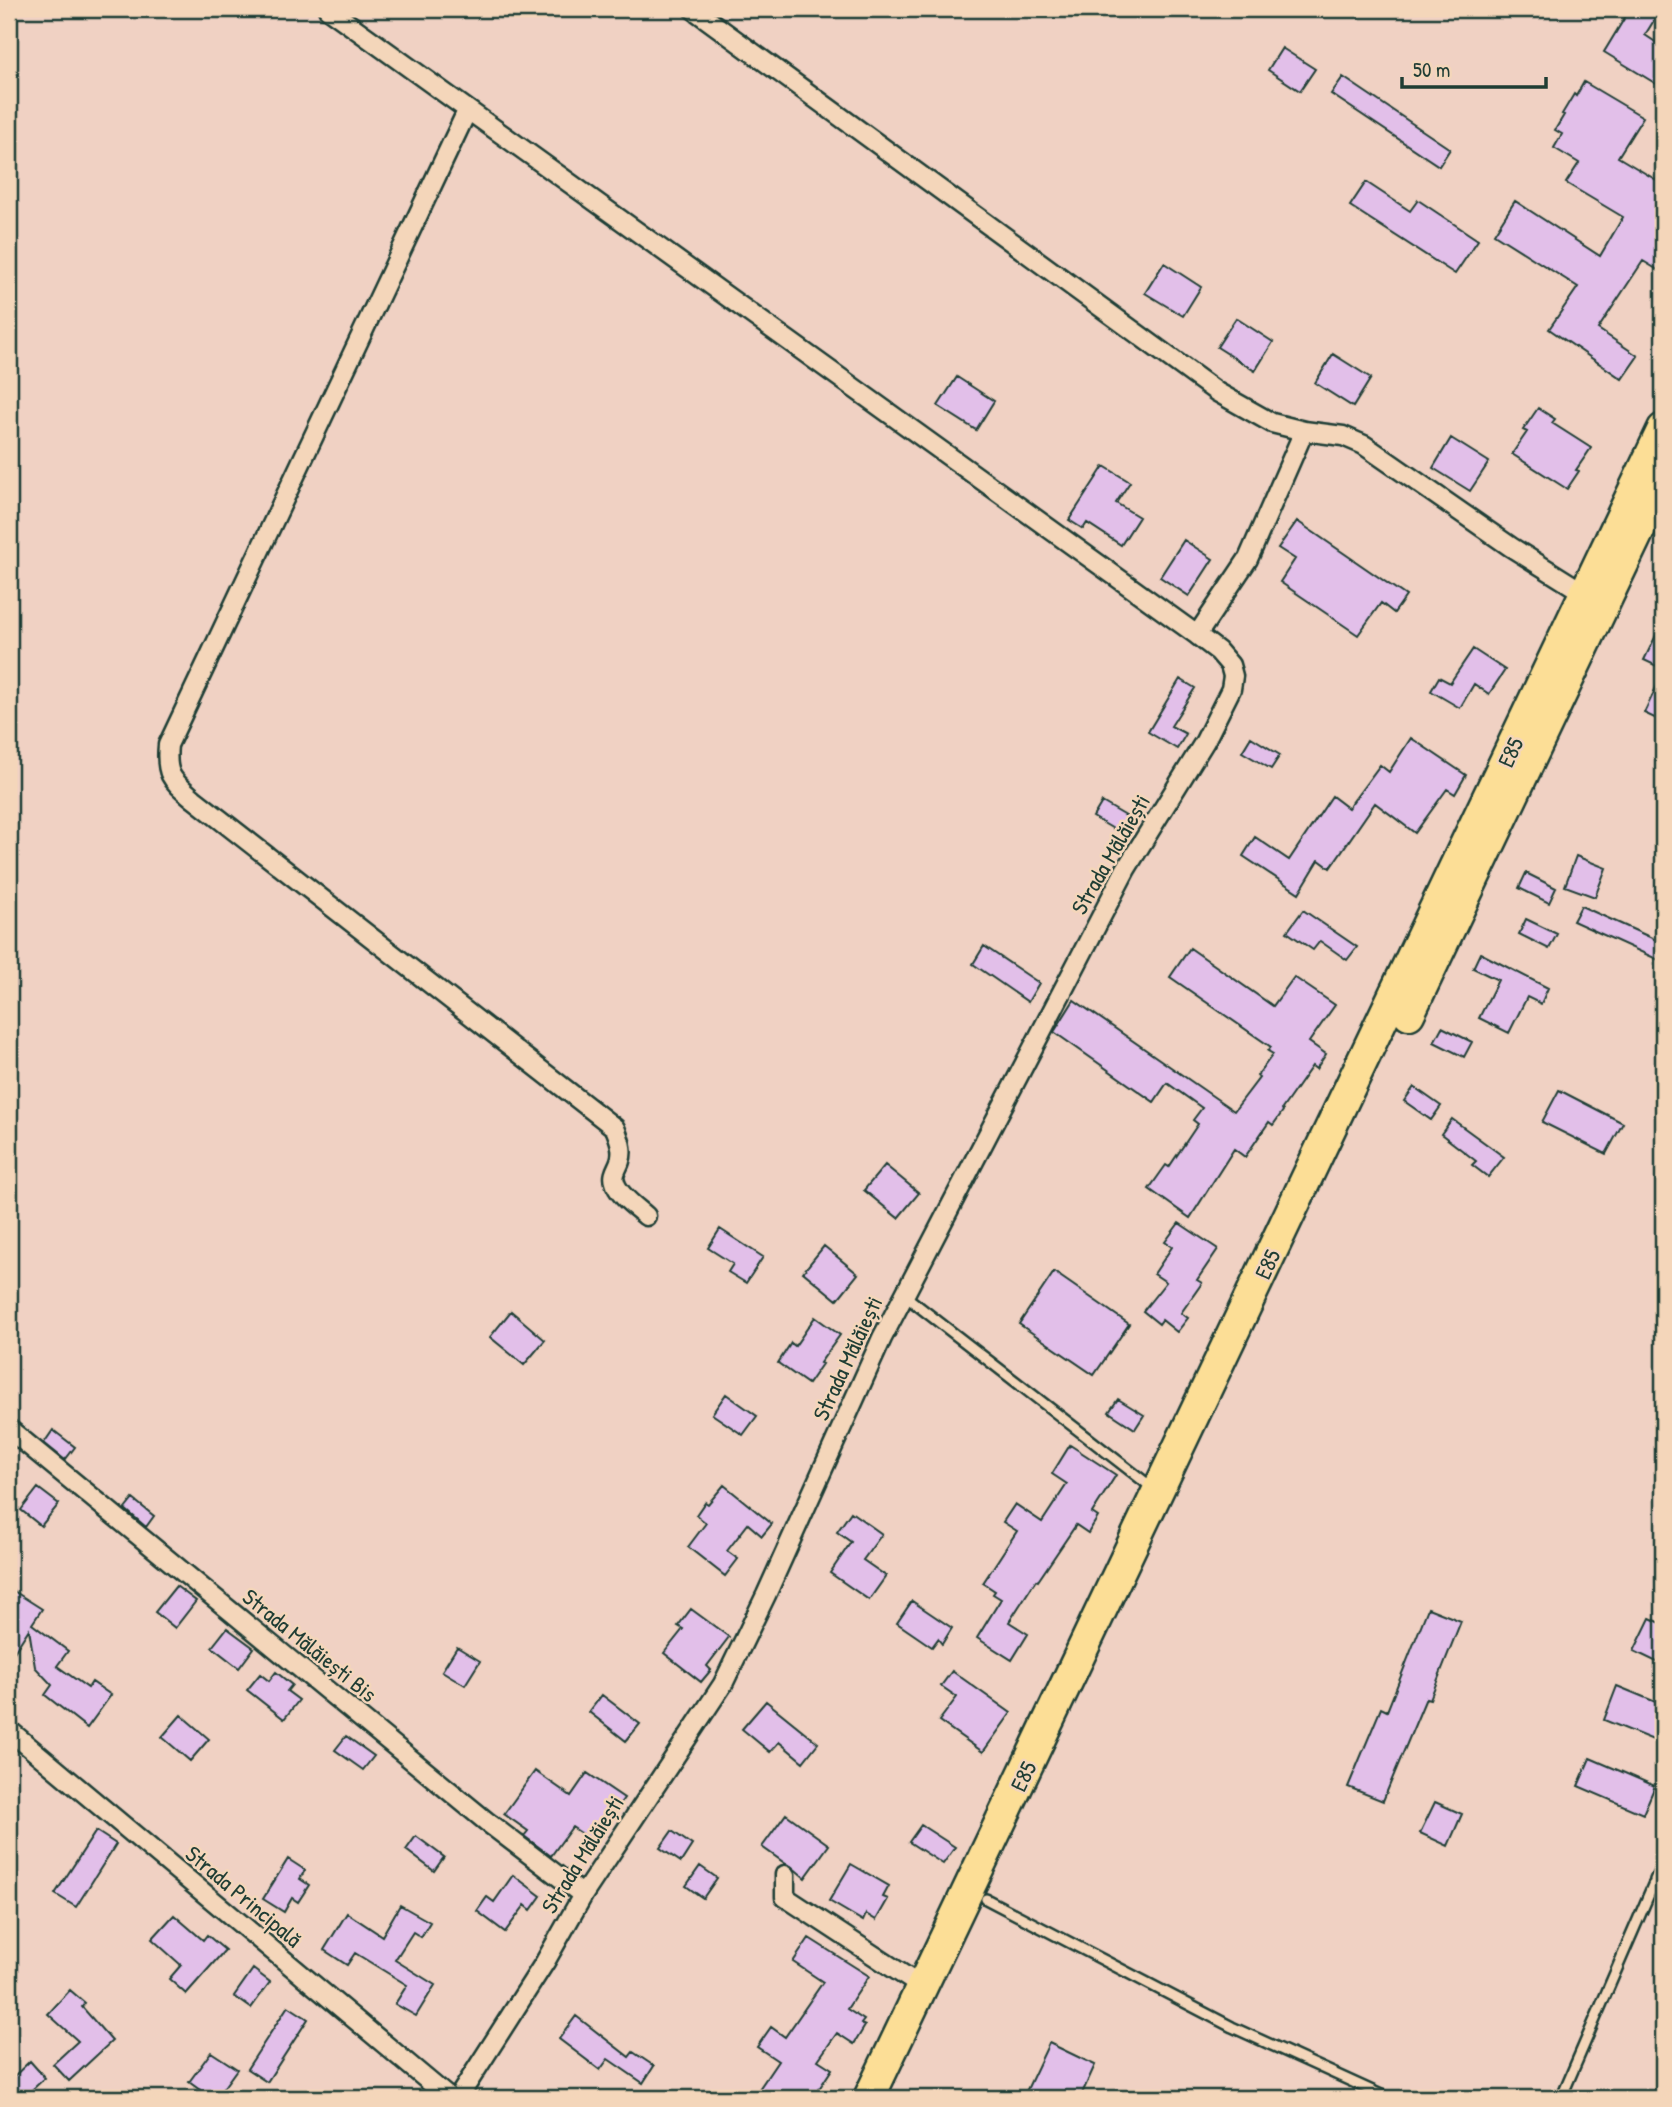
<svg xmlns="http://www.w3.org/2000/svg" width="1672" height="2107" font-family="'Patrick Hand',sans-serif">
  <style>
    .building { fill: #e2bfe9; stroke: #1f3d34; stroke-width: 2 }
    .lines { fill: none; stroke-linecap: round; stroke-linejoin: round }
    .lane-casing { stroke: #1f3d34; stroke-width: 14 }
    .street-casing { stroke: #1f3d34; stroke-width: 23 }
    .primary-casing { stroke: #1f3d34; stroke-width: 35 }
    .lane { stroke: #f4d6ba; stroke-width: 9 }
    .street { stroke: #f4d6ba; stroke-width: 18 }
    .primary { stroke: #fcde96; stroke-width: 30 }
    .labels { text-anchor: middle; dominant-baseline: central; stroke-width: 5; stroke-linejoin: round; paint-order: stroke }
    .street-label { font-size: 23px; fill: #1f3d34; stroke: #f4d6ba }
  </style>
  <rect width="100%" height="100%" fill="#f0d1c3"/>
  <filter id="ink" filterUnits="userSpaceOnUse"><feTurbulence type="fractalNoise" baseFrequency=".0143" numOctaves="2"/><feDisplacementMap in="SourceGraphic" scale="14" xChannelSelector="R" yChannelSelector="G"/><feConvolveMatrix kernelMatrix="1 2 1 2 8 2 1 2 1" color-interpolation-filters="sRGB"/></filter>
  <g filter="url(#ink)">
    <path class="building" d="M 1630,9 L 1661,9 L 1645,35 L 1663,47 L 1663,88 L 1604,52 Z
      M 1282,48 L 1315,69 L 1300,91 L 1268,70 Z
      M 1343,77 L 1450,149 L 1439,166 L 1331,94 Z
      M 1584,82 L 1643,117 L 1618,157 L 1663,184 L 1663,273 L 1643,261 L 1598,329 L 1638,356 L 1622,379 L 1549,329 L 1578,287 L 1494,234 L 1515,201 L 1600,256 L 1623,217 L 1566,183 L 1579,163 L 1554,148 L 1562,134 L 1555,130 L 1564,115 L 1562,114 L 1574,94 L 1576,96 Z
      M 1366,182 L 1410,211 L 1418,200 L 1478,240 L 1455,274 L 1350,206 Z
      M 1164,263 L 1201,287 L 1183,316 L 1145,293 Z
      M 1236,318 L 1273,342 L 1255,371 L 1217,347 Z
      M 1333,354 L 1371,378 L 1353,407 L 1315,383 Z
      M 957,377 L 994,401 L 976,430 L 938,406 Z
      M 1538,408 L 1555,419 L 1552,423 L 1591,448 L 1576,470 L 1579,471 L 1567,489 L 1512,454 L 1527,432 L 1523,430 Z
      M 1451,438 L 1489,462 L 1470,491 L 1433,468 Z
      M 1104,466 L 1130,482 L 1116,503 L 1139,517 L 1121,545 L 1087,523 L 1083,529 L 1069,520 Z
      M 1297,521 L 1406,596 L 1394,613 L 1381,603 L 1358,635 L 1280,582 L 1295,559 L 1278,548 Z
      M 1184,540 L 1213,559 L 1189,596 L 1160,577 Z
      M 1663,621 L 1663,669 L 1644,660 Z
      M 1473,649 L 1505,670 L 1489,694 L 1474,684 L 1460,708 L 1431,691 L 1439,677 L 1450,683 Z
      M 1663,673 L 1663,722 L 1644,713 Z
      M 1180,679 L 1195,688 L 1171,726 L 1186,734 L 1177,749 L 1148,732 Z
      M 1251,737 L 1280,755 L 1271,769 L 1242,752 Z
      M 1411,738 L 1466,775 L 1455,794 L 1447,789 L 1415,833 L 1375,803 L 1330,868 L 1319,860 L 1299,893 L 1243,856 L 1255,837 L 1289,860 L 1332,796 L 1348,808 L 1380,765 L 1389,772 Z
      M 1102,802 L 1131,819 L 1122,834 L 1093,817 Z
      M 1576,856 L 1606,868 L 1595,897 L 1565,886 Z
      M 1526,873 L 1556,888 L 1549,903 L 1519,888 Z
      M 1581,906 L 1663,943 L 1663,962 L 1573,921 Z
      M 1303,910 L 1357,947 L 1347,960 L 1320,941 L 1313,950 L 1287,932 Z
      M 1526,919 L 1557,934 L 1549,949 L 1519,934 Z
      M 984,946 L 1039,983 L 1028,1002 L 973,964 Z
      M 1190,948 L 1273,1006 L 1294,977 L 1335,1005 L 1309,1042 L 1326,1054 L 1316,1069 L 1312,1066 L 1282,1109 L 1283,1111 L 1273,1125 L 1269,1122 L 1245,1157 L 1234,1149 L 1190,1218 L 1149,1189 L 1166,1165 L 1169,1167 L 1198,1124 L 1193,1120 L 1202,1108 L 1167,1083 L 1154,1102 L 1054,1032 L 1074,1000 L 1234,1111 L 1259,1078 L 1257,1076 L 1273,1054 L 1268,1051 L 1271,1047 L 1170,977 Z
      M 1480,953 L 1548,988 L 1541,1004 L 1527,997 L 1509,1033 L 1479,1018 L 1498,980 L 1473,968 Z
      M 1442,1027 L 1472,1042 L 1464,1057 L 1434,1042 Z
      M 1414,1087 L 1441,1106 L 1431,1120 L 1404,1101 Z
      M 1559,1090 L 1623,1123 L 1606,1154 L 1542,1122 Z
      M 1452,1119 L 1504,1157 L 1488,1177 L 1472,1165 L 1476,1161 L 1441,1134 Z
      M 885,1165 L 919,1193 L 898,1218 L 864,1190 Z
      M 1179,1223 L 1218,1249 L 1197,1280 L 1202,1283 L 1181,1313 L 1188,1318 L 1177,1332 L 1162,1320 L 1159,1324 L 1143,1311 L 1166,1282 L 1154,1274 L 1172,1247 L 1165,1242 Z
      M 720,1229 L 763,1257 L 746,1283 L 728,1272 L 733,1264 L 708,1248 Z
      M 824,1246 L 858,1274 L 837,1300 L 803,1272 Z
      M 1054,1272 L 1129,1324 L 1094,1375 L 1019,1324 Z
      M 511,1311 L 545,1340 L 524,1365 L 490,1337 Z
      M 815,1317 L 840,1335 L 820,1363 L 822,1364 L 808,1384 L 778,1363 L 791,1343 L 795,1346 Z
      M 726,1394 L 757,1416 L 743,1435 L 712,1414 Z
      M 1118,1399 L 1144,1415 L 1135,1429 L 1109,1412 Z
      M 53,1430 L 75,1447 L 65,1460 L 44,1443 Z
      M 1070,1445 L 1116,1475 L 1092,1513 L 1098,1517 L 1088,1533 L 1076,1525 L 1038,1581 L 1036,1580 L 1009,1622 L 1028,1634 L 1012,1660 L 977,1638 L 1001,1599 L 993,1594 L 995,1591 L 983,1583 L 1017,1531 L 1003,1522 L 1015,1504 L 1042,1522 L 1067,1484 L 1052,1474 Z
      M 724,1485 L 772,1524 L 762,1536 L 748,1524 L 727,1551 L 738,1559 L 725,1576 L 688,1547 L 706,1523 L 696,1515 L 705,1502 L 708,1504 Z
      M 38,1488 L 59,1504 L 41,1526 L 21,1510 Z
      M 133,1499 L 154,1516 L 146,1527 L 125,1509 Z
      M 851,1512 L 882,1534 L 863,1560 L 886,1576 L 869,1600 L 830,1573 L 851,1542 L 837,1532 Z
      M 176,1586 L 196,1601 L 175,1628 L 155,1612 Z
      M 9,1588 L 42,1609 L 32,1624 L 68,1651 L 57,1666 L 88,1688 L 92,1682 L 111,1695 L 87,1728 L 45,1695 L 52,1685 L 35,1667 L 29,1629 L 9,1660 Z
      M 912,1601 L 952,1628 L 942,1644 L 938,1639 L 932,1647 L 897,1623 Z
      M 1428,1608 L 1461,1621 L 1430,1699 L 1426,1698 L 1383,1801 L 1348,1787 L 1381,1708 L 1387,1711 Z
      M 691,1609 L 729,1637 L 707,1666 L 711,1670 L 701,1682 L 664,1653 L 683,1629 L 678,1626 Z
      M 1650,1618 L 1663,1624 L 1663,1665 L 1634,1651 Z
      M 227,1628 L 254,1648 L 239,1668 L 212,1647 Z
      M 457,1647 L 480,1661 L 465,1685 L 442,1671 Z
      M 952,1671 L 1011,1713 L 983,1752 L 939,1721 L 957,1697 L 941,1686 Z
      M 276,1672 L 292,1685 L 287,1691 L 299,1700 L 284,1719 L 247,1690 L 260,1674 L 269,1681 Z
      M 1617,1686 L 1663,1705 L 1663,1744 L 1604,1720 Z
      M 602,1695 L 640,1724 L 626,1741 L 589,1712 Z
      M 766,1701 L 818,1743 L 803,1762 L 779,1742 L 770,1752 L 742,1729 Z
      M 181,1715 L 209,1739 L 190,1761 L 162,1737 Z
      M 346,1736 L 374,1756 L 363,1770 L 335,1750 Z
      M 1590,1758 L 1655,1786 L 1643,1814 L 1578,1786 Z
      M 535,1771 L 571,1796 L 587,1773 L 624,1798 L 593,1841 L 572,1827 L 551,1856 L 524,1836 L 528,1831 L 504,1814 Z
      M 1435,1802 L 1462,1814 L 1448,1846 L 1420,1833 Z
      M 786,1814 L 829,1845 L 805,1878 L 791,1866 L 786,1864 L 762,1847 Z
      M 921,1825 L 955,1847 L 943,1864 L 909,1842 Z
      M 96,1831 L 116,1844 L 76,1907 L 55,1894 Z
      M 672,1831 L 692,1845 L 681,1862 L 660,1848 Z
      M 416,1836 L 444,1857 L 434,1871 L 406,1850 Z
      M 288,1859 L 305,1870 L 300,1879 L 309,1885 L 298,1902 L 292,1898 L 284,1912 L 263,1899 Z
      M 851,1864 L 889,1886 L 883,1897 L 888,1899 L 876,1920 L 866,1914 L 863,1921 L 829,1901 Z
      M 700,1866 L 717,1878 L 703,1898 L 686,1886 Z
      M 513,1875 L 541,1896 L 531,1910 L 525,1905 L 505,1932 L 477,1911 L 487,1897 L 494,1902 Z
      M 400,1905 L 430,1922 L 421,1937 L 413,1932 L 395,1960 L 435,1985 L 416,2016 L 395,2004 L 407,1985 L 355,1953 L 347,1965 L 324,1950 L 347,1913 L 382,1936 Z
      M 174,1915 L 203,1940 L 207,1935 L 225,1950 L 186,1994 L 169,1979 L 181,1965 L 152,1939 Z
      M 809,1938 L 869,1976 L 847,2009 L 864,2020 L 861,2024 L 865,2026 L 854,2044 L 837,2033 L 818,2060 L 832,2069 L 813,2098 L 753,2098 L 778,2061 L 757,2047 L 771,2027 L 785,2037 L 823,1982 L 793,1962 Z
      M 253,1969 L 270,1982 L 251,2008 L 234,1996 Z
      M 70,1990 L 85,2003 L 82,2007 L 112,2041 L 69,2081 L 53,2064 L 78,2041 L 48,2014 Z
      M 288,2006 L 308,2019 L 267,2082 L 247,2069 Z
      M 576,2016 L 629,2057 L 633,2052 L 654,2066 L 643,2083 L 608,2059 L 600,2070 L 559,2039 Z
      M 1049,2043 L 1095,2065 L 1080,2098 L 1023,2098 Z
      M 211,2052 L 237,2069 L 216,2098 L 211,2098 L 189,2082 Z
      M 30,2061 L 45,2078 L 23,2098 L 9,2098 L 9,2081 Z"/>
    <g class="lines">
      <g class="lane-casing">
        <path id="lane" d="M 904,1295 L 1154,1489
          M 1655,1880 L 1663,1863
          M 986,1899 L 1232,2027 L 1388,2098
          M 1561,2098 L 1653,1885 L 1663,1875"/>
      </g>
      <g class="street-casing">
        <path id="street" d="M 328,9 L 1197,635 L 1218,651 L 1230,665 L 1233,676 L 1231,689 L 1205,741 L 1126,869 L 882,1338 L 766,1595 L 723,1684 L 583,1895 L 545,1962 L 458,2098
          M 693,9 L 1217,392 L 1272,423 L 1304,431 L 1343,436 L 1364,445 L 1511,547 L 1586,594
          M 467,111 L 168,745 C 165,776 172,780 194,799 L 615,1128 C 619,1138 624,1150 620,1161 C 618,1168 612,1174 615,1182 C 618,1195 636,1207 646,1216
          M 1197,635 L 1248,559 L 1304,431
          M 9,1429 L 486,1821 L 583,1895
          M 9,1730 L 449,2098
          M 785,1875 L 785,1897 L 922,1987"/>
      </g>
      <g class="primary-casing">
        <path id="primary" d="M 1409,1014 L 1663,480
          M 869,2098 L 1663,429"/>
      </g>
      <use href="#lane" class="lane"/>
      <use href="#street" class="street"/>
      <use href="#primary" class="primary"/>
    </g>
  </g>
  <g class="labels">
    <g class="street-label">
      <text transform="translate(1510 752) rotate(-65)">E85</text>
      <text transform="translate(1110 854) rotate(-60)">Strada Mălăiești</text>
      <text transform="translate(1267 1264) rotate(-65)">E85</text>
      <text transform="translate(847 1358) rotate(-65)">Strada Mălăiești</text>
      <text transform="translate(310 1645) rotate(39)">Strada Mălăiești Bis</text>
      <text transform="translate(1023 1776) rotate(-64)">E85</text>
      <text transform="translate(582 1854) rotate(-58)">Strada Mălăiești</text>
      <text transform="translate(244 1896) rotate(40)">Strada Principală</text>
    </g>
  </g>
  <rect width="1672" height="2107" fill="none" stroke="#f4d6ba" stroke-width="35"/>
  <rect x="18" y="18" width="1637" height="2072" fill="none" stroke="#1f3d34" stroke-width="2.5" filter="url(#ink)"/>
  <path d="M1402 77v10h144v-10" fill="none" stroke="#1f3d34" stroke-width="3.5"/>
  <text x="1413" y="77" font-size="21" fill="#1f3d34" stroke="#f4d6ba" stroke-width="5" paint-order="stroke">50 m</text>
</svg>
